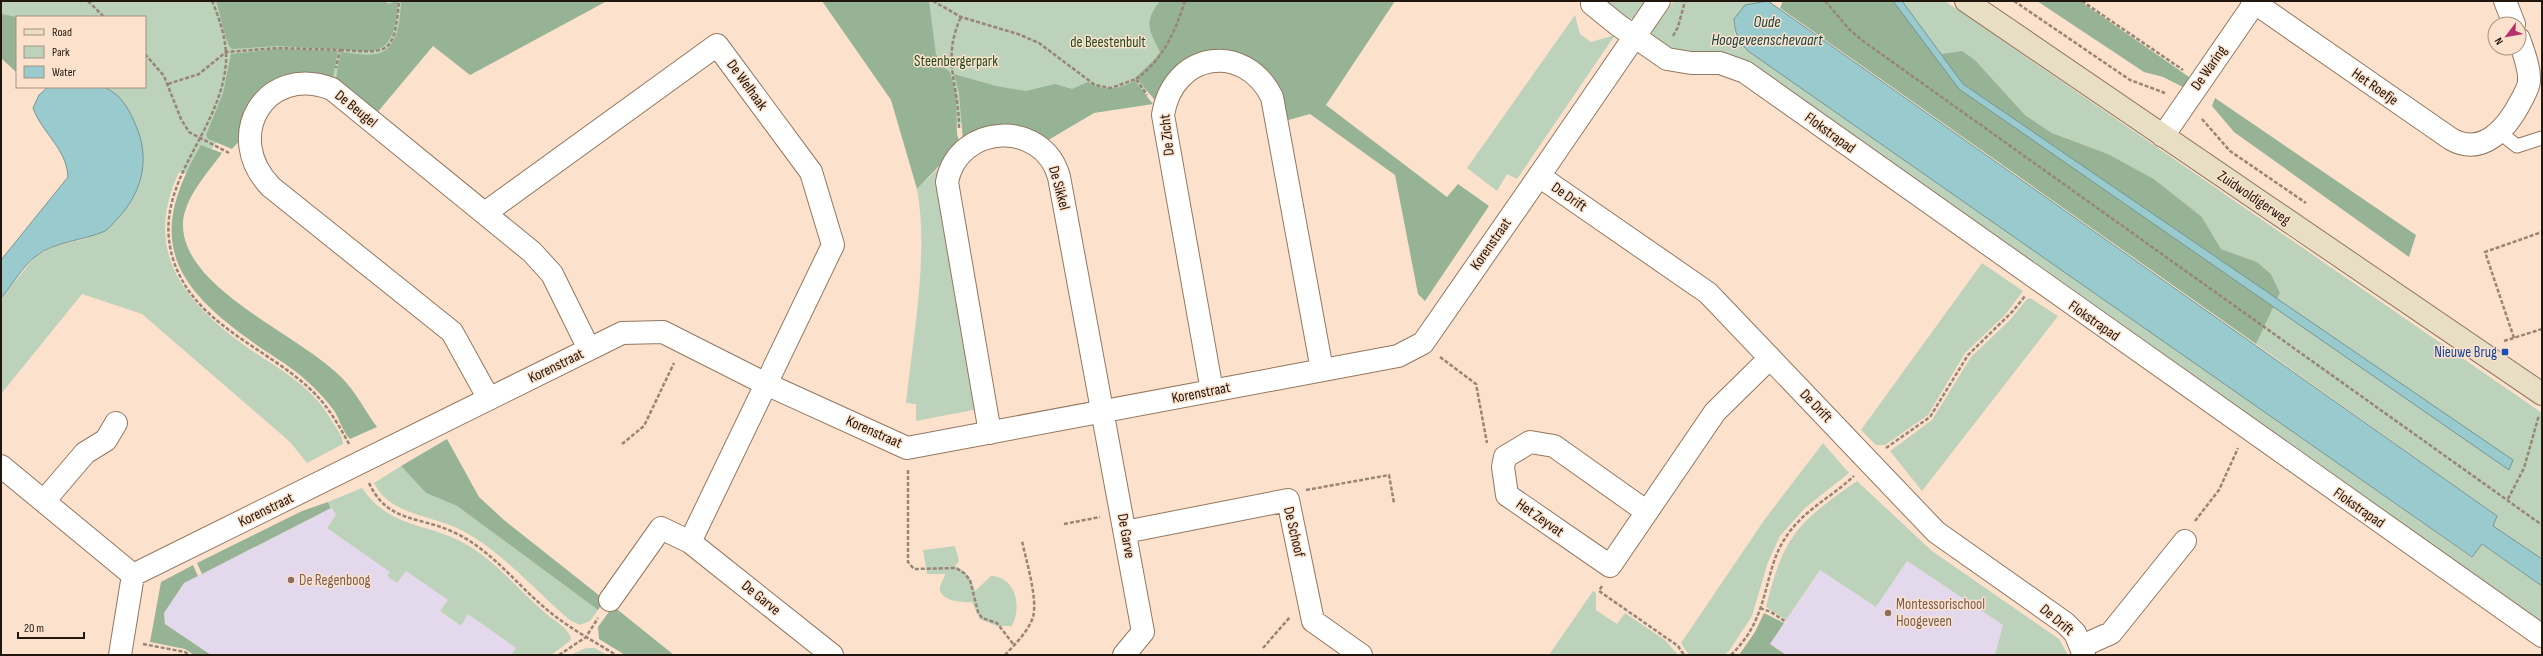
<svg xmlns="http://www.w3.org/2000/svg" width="2543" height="656" font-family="'Sofia Sans Condensed',sans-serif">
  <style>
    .education { fill: #e4d8ed }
    .green { fill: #bcd2bb }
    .forest { fill: #97b396 }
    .water { fill: #99cbce; stroke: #759594 }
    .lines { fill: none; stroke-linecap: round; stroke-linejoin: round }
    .service-casing { stroke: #93775f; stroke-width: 15 }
    .minor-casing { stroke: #93775f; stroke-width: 24 }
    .tertiary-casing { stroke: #93775f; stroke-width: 24 }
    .secondary-casing { stroke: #93775f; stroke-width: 24 }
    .path { stroke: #988576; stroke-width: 2.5; stroke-dasharray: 4 2; stroke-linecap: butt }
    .service { stroke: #fff; stroke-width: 13 }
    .minor { stroke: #fff; stroke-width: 22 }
    .tertiary { stroke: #fff; stroke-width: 22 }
    .secondary { stroke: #e7dec4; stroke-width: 22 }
    .transit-dot { fill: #1a4fb4; stroke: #fce2cd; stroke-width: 1.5 }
    .education-dot { fill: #8d6e63; stroke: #fce2cd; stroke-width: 1.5 }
    .labels { text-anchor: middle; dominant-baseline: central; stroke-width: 3; stroke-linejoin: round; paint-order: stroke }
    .park-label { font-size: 15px; fill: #214b22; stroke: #fce2cd }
    .street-label { font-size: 15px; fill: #22170e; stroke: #fce2cd }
    .transit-label { font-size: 15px; fill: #164399; stroke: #fce2cd; text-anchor: end }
    .education-label { font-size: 15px; fill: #785e54; stroke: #fce2cd; text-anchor: start }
    .water-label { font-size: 16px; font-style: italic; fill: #124143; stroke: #fce2cd }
  </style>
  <rect width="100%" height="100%" fill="#fce2cd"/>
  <path class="education" d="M 331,508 L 336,515 L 327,528 L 390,572 L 387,576 L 405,570 L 448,600 L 440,612 L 461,626 L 468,614 L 516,648 L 511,655 L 211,655 L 165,624 L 164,613 L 184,583 Z
    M 1907,561 L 2003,625 L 1995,655 L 1786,655 L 1770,644 L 1820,570 L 1876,607 Z"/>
  <path class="green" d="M 1,1 L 596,1 L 436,42 L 376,106 L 324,72 L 230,121 L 194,176 L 179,172 C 140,256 189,308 257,354 C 285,372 315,390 331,420 C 335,426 343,436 343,444 L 307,463 L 290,442 L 142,314 L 82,294 L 1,394 L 1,298 L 36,256 L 55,246 L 88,238 L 109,89 L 104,87 L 145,87 L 145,17 L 17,17 L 17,35 L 1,27 Z
    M 839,1 L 1384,1 L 1258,51 L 1150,88 L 1135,104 L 1037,107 L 909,134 Z
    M 1600,1 L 1647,1 L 1634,18 L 1625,20 Z
    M 1674,1 L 1766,1 L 1745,5 L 1734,19 L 1735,33 L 1738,40 L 2471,557 L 2481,544 L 2542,586 L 2542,629 L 1744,65 L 1669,53 L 1652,35 L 1652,31 Z
    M 1894,1 L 1945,1 L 2542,413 L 2542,559 L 2492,526 L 2497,516 L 2256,344 L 2280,293 L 2271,274 L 2257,262 L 2221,249 L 2202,217 L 2154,179 L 2108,154 L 2052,133 L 2025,115 L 1975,60 L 1935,55 Z
    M 1575,15 L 1580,34 L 1591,42 L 1615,35 L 1517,179 L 1507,174 L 1497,191 L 1467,168 Z
    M 945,162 L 978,409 L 916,421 L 916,404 L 906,403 C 913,338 929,253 917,189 Z
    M 1982,263 L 2023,291 L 2005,315 L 1965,353 L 1928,415 L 1885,445 L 1876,445 L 1861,430 Z
    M 2030,298 L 2058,316 L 1922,491 L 1890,451 L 1932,420 L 1971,357 L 2010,320 L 2027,299 Z
    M 1823,443 L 1849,473 L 1805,508 L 1780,536 L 1768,562 L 1752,616 L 1729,651 L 1724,655 L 1689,655 L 1681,643 L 1765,519 Z
    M 401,466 L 426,493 L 457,506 L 598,610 L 590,621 L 580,625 L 571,621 C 536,592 504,553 463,531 C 434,515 390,516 374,483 Z
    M 1857,481 L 1932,551 L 2059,639 L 2068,655 L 1995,655 L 2003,625 L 1907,561 L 1876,607 L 1820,570 L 1786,620 L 1766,607 C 1784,535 1797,523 1857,481 Z
    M 362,488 C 392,531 428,521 469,546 C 497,563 519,590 543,611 C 552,620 566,625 571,638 L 570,641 L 551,655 L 511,655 L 516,648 L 468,614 L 461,626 L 440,611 L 448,600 L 406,571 L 397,583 L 387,576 L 390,572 L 327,528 L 336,515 L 328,502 Z
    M 955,546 L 959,561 L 955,566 C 967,572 972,579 975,591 L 991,576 C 1016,577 1022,606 1012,626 L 997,626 L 980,619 L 972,602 C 963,603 938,601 940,587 C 941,583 944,578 945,574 L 927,574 L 923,550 Z
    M 1593,591 L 1596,593 L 1596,610 L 1617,624 L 1625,613 L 1665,640 L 1678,655 L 1549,655 Z
    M 586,648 L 595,648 L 607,655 L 570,655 Z"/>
  <path class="forest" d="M 216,1 L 385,1 L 388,4 L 398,1 C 396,22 395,50 369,51 L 277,46 L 232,49 C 225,44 220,11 216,1 Z
    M 401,1 L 607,1 L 470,75 L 433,46 L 376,114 L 339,84 L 336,78 L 341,52 C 352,53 365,56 376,54 C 399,50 400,19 401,1 Z
    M 822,1 L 929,1 L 936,54 L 941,65 L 950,72 L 956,94 L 957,134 L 960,144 L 917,189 L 891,100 Z
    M 1160,1 L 1395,1 L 1326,105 L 1447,197 L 1458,184 L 1489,206 L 1425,301 L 1418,294 L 1395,175 L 1310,114 L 1285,121 L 1233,56 L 1157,103 L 1136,77 L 1153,61 L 1160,52 C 1149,29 1143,23 1160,1 Z
    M 1783,1 L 1894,1 L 1935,55 L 1962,51 L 1975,60 L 2025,115 L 2052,133 L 2108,154 L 2154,179 L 2202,217 L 2221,249 L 2257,262 L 2271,274 L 2280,293 L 2256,344 L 1780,8 Z
    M 2037,1 L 2080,1 L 2192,79 L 2185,88 L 2163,77 L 2144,72 Z
    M 1,14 L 17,17 L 17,73 L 1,58 Z
    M 277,49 L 338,51 L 333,77 L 328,80 L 298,76 L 232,149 L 208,139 L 206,135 L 223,93 L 231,54 Z
    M 954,74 L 996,86 L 1026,91 L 1055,84 L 1072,89 L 1088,82 C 1105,92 1118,89 1135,81 L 1153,104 L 1094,113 L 1045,142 L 963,141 L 959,93 Z
    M 2215,98 L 2416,235 L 2409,257 L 2234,132 L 2212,106 Z
    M 201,145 L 222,153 C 207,174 182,200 183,227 C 186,291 301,335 342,378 C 356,392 365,411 377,427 L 350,439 C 343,432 340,421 335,412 C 325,398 313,386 300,375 C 283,361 264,351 247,338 C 167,280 149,234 201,145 Z
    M 447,439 L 479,497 L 504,520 L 605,600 L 598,610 L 457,506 L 426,493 L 401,466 Z
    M 328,502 L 331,508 L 202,574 L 197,563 L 302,511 Z
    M 193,565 L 198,576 L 184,583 L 164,613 L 165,624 L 211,655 L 194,655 L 185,649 L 150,642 L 161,582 Z
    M 613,606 L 674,655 L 625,655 L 599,639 L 598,627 Z
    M 1764,613 L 1784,623 L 1770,644 L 1786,655 L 1739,655 L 1755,632 Z"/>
  <path class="water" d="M 1768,1 L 2497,516 L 2493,526 L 2542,559 L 2542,586 L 2482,544 L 2472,557 L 1748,51 C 1738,40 1735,34 1734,19 L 1745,5 Z
    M 1893,1 L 1902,1 L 1963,84 L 2513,460 L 2509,470 L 1959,89 Z
    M 48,87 L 104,87 C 123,95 131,113 138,131 C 150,163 140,195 118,218 C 114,222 110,228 105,231 C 83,241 55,241 36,256 C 23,266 12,285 1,298 L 1,260 L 68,177 C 67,149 42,133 33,108 L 39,95 Z"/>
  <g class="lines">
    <g class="service-casing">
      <path id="service" d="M 2499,132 L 2517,146 L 2542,138"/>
    </g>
    <g class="minor-casing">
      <path id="minor" d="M 1592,1 L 1592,4 L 1618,25 L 1667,59 L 1691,63 L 1720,63 L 1745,72 L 2542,636
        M 2252,1 L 2451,139 C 2483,157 2507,128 2521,101 C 2524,95 2529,87 2529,81 C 2530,68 2523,51 2519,39
        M 2505,1 L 2514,24
        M 2163,136 L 2256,1
        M 485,213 L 717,45 L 811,172 L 833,245 L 690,542 L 832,655
        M 1212,391 L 1163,115 C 1173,52 1244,41 1272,97 L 1322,370
        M 489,399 L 452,332 L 271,187 C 222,137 265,63 332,89 L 532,252 L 552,274 L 589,349
        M 990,433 L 947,182 C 958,123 1043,119 1059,177 L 1143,632 L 1124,655
        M 1,466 L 133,575 L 622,333 L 663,332 L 766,384 L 907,448 L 1398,356 L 1423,343 L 1539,176
        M 44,501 L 85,453 L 106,440 L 116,423
        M 1647,512 L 1554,446 L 1530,442 L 1505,457 L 1503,467 L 1507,495 L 1610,566 L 1715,412 L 1770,358
        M 1125,532 L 1288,500 L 1313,621 L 1361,655
        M 610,600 L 661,528 L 690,542
        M 2082,646 L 2111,633 L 2185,541
        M 120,655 L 133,575"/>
    </g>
    <g class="tertiary-casing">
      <path id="tertiary" d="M 1659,1 L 1539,176 L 1708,293 L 1936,532 L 2065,623 L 2075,633 L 2084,655"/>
    </g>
    <g class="secondary-casing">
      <path id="secondary" d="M 1966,1 L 2542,394"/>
    </g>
    <path class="path" d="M 88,1 L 104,17
      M 212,1 C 220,19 227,42 226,62 C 221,135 148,185 174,262 C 195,324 265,347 309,388 C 327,404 338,424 349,444
      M 933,1 L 961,17 L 1018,34 L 1039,43 L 1095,85 L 1111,88 L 1136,79 L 1147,95
      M 1825,1 L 1849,29 L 1863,41 L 2542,525
      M 2014,1 L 2130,80 L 2165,93
      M 2082,1 L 2183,70
      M 1673,36 L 1678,27 L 1685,1
      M 340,50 C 390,53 394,55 399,1
      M 145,54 L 164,76 L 181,119 L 189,132 L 229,153
      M 1136,79 C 1163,60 1175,32 1185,1
      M 168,84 L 199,74 L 226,52 L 278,48 L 340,50 L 336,68
      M 2202,119 L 2230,151 L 2306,203
      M 959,128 C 959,84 941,60 961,17
      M 2514,338 L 2485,252 L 2542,232
      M 2504,341 L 2542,329
      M 1440,357 L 1476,384 L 1487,443
      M 622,444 L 644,426 L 674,363
      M 1886,448 L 1930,417 L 1968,355 L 2013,311 L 2025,296
      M 908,470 L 908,562 L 914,569 L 956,568 L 964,573 L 970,580 L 978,612 L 982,618 L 997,623 L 1014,645
      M 369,483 C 387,522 417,516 451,531 C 490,548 514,582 545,608 C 567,627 592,640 616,655
      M 1306,490 L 1389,475 L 1394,503
      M 2508,499 L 2524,468 L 2539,415
      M 2195,521 L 2219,490 L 2238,448
      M 1064,524 L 1100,517
      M 1602,586 L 1599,591 L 1678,646 L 1684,655
      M 1760,608 L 1771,612 L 1786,622
      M 143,644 L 185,652 L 189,655
      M 1263,648 L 1290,617
      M 559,655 L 586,637 L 598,618
      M 1005,655 C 1015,644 1028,632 1033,617 C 1038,599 1026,560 1022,541
      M 1731,655 C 1742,644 1751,632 1757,617 C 1767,594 1769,568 1781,545 C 1800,511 1827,501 1854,476"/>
    <use href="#service" class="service"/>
    <use href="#minor" class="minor"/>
    <use href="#tertiary" class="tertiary"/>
    <use href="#secondary" class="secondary"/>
  </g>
  <rect class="transit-dot" x="2501" y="348" width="8" height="8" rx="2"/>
  <g class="education-dot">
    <circle cx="291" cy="580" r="4"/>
    <circle cx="1888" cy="613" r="4"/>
  </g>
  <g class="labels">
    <g class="park-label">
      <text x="1108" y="42">de Beestenbult</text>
      <text x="956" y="61">Steenbergerpark</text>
    </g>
    <g class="street-label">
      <text transform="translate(2209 68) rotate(-55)">De Waring</text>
      <text transform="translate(747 85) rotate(54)">De Welhaak</text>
      <text transform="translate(2375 87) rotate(35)">Het Roefje</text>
      <text transform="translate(356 109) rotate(39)">De Beugel</text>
      <text transform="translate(1830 133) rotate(36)">Flokstrapad</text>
      <text transform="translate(1167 135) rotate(-96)">De Zicht</text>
      <text transform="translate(1059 188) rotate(75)">De Sikkel</text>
      <text transform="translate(1569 197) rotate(35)">De Drift</text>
      <text transform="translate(2254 198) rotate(34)">Zuidwoldigerweg</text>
      <text transform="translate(1491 244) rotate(-55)">Korenstraat</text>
      <text transform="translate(2094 321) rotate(35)">Flokstrapad</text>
      <text transform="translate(556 366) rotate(-26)">Korenstraat</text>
      <text transform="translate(1201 393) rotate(-11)">Korenstraat</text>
      <text transform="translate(1816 406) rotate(46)">De Drift</text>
      <text transform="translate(874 432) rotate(24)">Korenstraat</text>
      <text transform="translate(2359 508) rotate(35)">Flokstrapad</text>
      <text transform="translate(266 510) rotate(-26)">Korenstraat</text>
      <text transform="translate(1540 518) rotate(35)">Het Zeyvat</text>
      <text transform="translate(1294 532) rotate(77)">De Schoof</text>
      <text transform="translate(1126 536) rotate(80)">De Garve</text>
      <text transform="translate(761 598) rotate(39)">De Garve</text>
      <text transform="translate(2057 620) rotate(40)">De Drift</text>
    </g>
    <g class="transit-label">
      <text x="2497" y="352">Nieuwe Brug</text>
    </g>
    <g class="education-label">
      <text x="299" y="580">De Regenboog</text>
      <text x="1896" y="604">Montessorischool<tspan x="1896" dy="17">Hoogeveen</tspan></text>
    </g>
    <g class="water-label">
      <text x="1767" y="22">Oude<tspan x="1767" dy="18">Hoogeveenschevaart</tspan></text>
    </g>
  </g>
  <rect width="2543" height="656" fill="none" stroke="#22170e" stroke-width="4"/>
  <rect x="16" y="16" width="130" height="72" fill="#fce2cd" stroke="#a59181"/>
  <rect x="24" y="29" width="20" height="6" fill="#e7dec4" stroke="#a59181"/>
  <text x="52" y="36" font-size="12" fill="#22170e">Road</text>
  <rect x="24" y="46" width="20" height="12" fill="#bcd2bb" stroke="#a59181"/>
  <text x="52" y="56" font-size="12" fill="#22170e">Park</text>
  <rect x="24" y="66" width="20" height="12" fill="#99cbce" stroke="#a59181"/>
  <text x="52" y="76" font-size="12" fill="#22170e">Water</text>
  <g transform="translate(2507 36) rotate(238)"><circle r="19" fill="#fce2cd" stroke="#a59181"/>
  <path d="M0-3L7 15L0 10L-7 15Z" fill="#ba306c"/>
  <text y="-6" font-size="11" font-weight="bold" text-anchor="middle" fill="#22170e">N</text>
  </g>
  <path d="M18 632v6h66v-6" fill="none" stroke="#22170e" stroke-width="2"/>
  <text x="24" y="632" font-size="12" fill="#22170e" stroke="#fce2cd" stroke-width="3" paint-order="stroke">20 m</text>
</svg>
